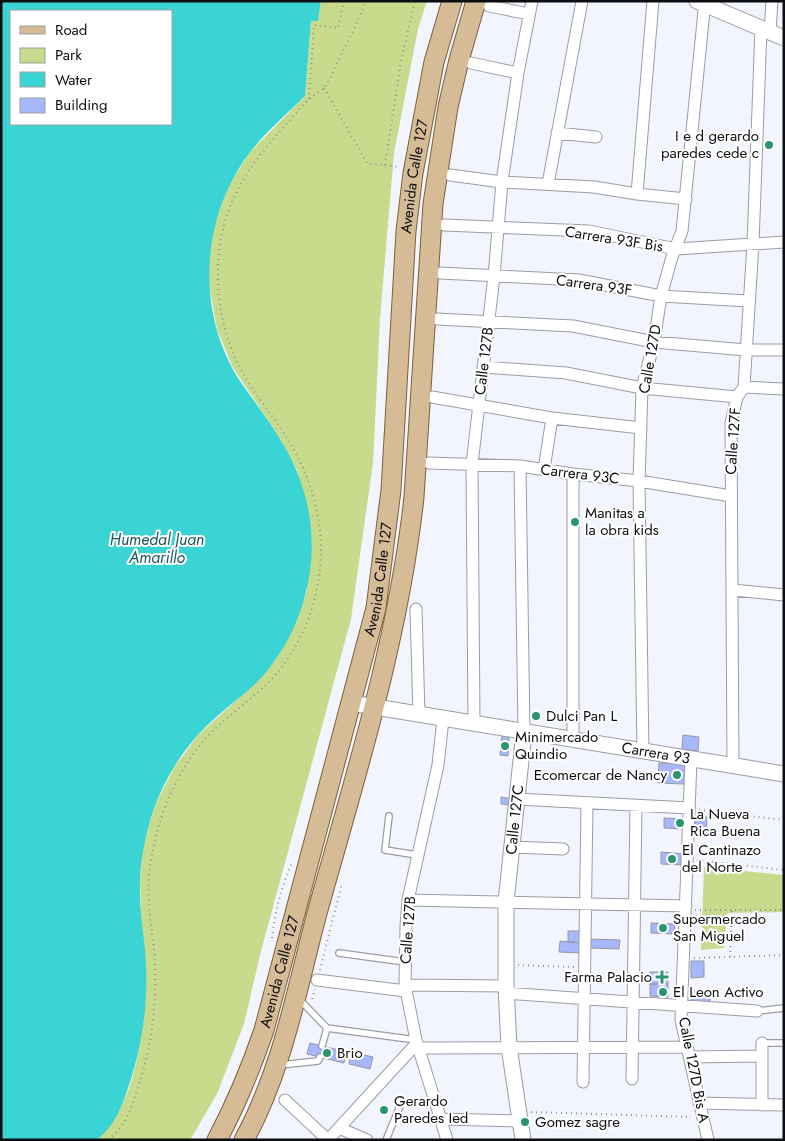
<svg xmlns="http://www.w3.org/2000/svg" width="785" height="1141" font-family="Jost,sans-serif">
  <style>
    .green { fill: #c8da8c }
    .water { fill: #3bd4d4; fill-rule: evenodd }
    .building { fill: #a6b8fb; stroke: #9799a1 }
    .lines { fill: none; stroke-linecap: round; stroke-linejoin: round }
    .service-casing { stroke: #9a9da5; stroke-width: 8 }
    .minor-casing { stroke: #9a9da5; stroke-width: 13 }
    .tertiary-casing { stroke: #9a9da5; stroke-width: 17 }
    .primary-casing { stroke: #7d613a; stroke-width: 21 }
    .path { stroke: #919399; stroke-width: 2; stroke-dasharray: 1 4; stroke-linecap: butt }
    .service { stroke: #fff; stroke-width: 5.5 }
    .minor { stroke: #fff; stroke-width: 11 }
    .tertiary { stroke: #fff; stroke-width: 15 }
    .primary { stroke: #d5bb96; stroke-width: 19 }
    .poi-dot { fill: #2d9472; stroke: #fff; stroke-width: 2 }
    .labels { text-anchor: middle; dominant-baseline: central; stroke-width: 4; stroke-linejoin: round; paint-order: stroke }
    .poi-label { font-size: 15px; fill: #0d0e11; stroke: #fff; text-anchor: start }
    .street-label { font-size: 15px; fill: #0d0e11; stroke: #fff }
    .water-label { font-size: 16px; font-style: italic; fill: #1a5757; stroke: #fff }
  </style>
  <rect width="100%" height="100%" fill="#f2f5fe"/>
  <path class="green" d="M 321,1 L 427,1 L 418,29 L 394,153 L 380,319 L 373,463 L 351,619 L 260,955 L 244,1024 L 217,1094 L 190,1140 L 97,1140 C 130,1110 138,1060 144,1018 L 140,880 L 142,853 L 150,821 L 157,801 L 175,766 L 199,734 L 259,680 L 277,658 L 296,623 L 307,591 L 310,520 L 297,470 L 281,440 L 232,366 L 217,329 L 209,284 L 209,259 L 212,234 L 219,212 L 228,187 L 250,152 L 305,96 L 311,20 L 318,21 Z
    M 704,867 L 784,875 L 784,912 L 727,913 L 724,948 L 701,950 Z"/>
  <path class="water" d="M 1,1 L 321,1 L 318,21 L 311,21 L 305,96 C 287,114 263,134 248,155 C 200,220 196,313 240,381 C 253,400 268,419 280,439 C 303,475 315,519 311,562 C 307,605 290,646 261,678 C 246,694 228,706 212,721 C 183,747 159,786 149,825 C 143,847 139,870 140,894 C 140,917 145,941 146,964 C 148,1005 142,1047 129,1085 C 122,1107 115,1125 97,1140 L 1,1139 ZM 11,11 L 171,11 L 171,124 L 11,124 Z"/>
  <path class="building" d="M 683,735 L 699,737 L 698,751 L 682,749 Z
    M 502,736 L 509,737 L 508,756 L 500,755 Z
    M 659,763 L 685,764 L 684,784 L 658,783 Z
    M 501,797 L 513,799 L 512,805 L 501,804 Z
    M 695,817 L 707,817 L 706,834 L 695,833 Z
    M 664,818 L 684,819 L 684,829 L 664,828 Z
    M 661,852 L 684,854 L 683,865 L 661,864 Z
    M 651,923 L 675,924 L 674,934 L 651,933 Z
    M 568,931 L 582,931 L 582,943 L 568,942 Z
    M 590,939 L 620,940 L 619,949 L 590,948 Z
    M 560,941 L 582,943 L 581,953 L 559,952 Z
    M 691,961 L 704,961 L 704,977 L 691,978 Z
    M 650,972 L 668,972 L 668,984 L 650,984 Z
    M 650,984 L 668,984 L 668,997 L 650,996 Z
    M 691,991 L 710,991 L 710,1003 L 692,1003 Z
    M 310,1043 L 347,1052 L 344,1063 L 307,1054 Z
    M 351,1052 L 373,1057 L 370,1069 L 349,1064 Z"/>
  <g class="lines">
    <g class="service-casing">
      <path id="service" d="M 389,816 L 385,850 L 417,855
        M 339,953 L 405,962
        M 299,999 L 327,1028 L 416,1040
        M 757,1011 L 784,1008
        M 762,1043 L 784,1043
        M 322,1046 L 327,1028
        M 280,1065 L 318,1061 L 320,1057
        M 386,1140 L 400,1106"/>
    </g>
    <g class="minor-casing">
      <path id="minor" d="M 489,6 L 529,14
        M 770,32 L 772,1
        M 471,63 L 518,73
        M 557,133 L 596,137
        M 450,175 L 502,182 L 594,187 L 637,194 L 686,199
        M 548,184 L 582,1
        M 637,194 L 653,1
        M 444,225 L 589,231 L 676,249 L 784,242
        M 440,273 L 579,280 L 661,296 L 748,301
        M 437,319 L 573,326 L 654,342 L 746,350 L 784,350
        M 483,367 L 566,373 L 642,388 L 737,397
        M 744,387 L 784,389
        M 432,397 L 552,418 L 641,428
        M 429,463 L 520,466 L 573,474 L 639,481 L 731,496
        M 520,466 L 524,732
        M 544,469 L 552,418
        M 733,590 L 784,595
        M 416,609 L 419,715
        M 443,719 L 438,765 L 408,900 L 406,926 L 405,985 L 416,1040 L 447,1140
        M 474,724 L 472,464 L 494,276 L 502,182 L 518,73 L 532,1
        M 573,740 L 573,474
        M 643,752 L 639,481 L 642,388 L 654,342 L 661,296 L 672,257 L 682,231 L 705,1
        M 691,760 L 681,1020 L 708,1140
        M 733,766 L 731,423 L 737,397 L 744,387 L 753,244 L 761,28
        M 517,799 L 689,808
        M 512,847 L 563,849
        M 408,900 L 686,906
        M 317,980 L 406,991
        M 405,985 L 506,986
        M 506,993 L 757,1011
        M 418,1048 L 687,1047
        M 689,1057 L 762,1056
        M 632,1079 L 636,805
        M 583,1082 L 587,803
        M 285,1100 L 328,1140
        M 699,1103 L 784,1105
        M 762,1105 L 762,1043
        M 440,1119 L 520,1121
        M 339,1128 L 367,1140
        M 328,1140 L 417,1043"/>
    </g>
    <g class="tertiary-casing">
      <g id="tertiary">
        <path d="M 697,1 L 784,38"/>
        <path id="s1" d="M 351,703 L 784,774"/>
        <path id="s2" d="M 523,1140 L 509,1047 L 506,986 L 506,902 L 524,732"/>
      </g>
    </g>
    <g class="primary-casing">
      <g id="primary">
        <path id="s3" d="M 217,1140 C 236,1104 251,1068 264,1030 L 376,608 L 391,490 L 406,231 L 413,173 L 434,62 L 452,1"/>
        <path d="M 244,1140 C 284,1067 297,986 319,906 C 357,771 399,636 414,497 L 433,204 L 448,107 L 459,60 L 476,1"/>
      </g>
    </g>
    <path class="path" d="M 324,88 L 367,163 L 400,167
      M 309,99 L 314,25 L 338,28 L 344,1
      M 385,165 L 401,61 L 415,1
      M 699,810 L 784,820
      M 697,860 L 784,870
      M 695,910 L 784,910
      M 272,938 C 275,912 281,887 292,863
      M 730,957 L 732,910
      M 694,958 L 784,955
      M 518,965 L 574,967
      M 320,970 L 342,883
      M 312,999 L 315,989
      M 531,1112 L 691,1117
      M 109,1140 C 126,1125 133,1105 139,1084 C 151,1048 156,1009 155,971 C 155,947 150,924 149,901 C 147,875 152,849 159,825 C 168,793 186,760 208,736 C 226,717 247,703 266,685 C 302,650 322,596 321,546 C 320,510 309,474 290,443 C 275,417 254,395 240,368 C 220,328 213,282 221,238 C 230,192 253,161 283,128 C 292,118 300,108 309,99 C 313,95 320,92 324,88 C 329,82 333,72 336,65 C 347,44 357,23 366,1"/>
    <use href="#service" class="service"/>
    <use href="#minor" class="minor"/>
    <use href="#tertiary" class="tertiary"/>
    <use href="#primary" class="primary"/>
  </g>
  <g class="poi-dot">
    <circle cx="769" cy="145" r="5"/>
    <circle cx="575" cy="522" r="5"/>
    <circle cx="536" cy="716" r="5"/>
    <circle cx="505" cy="746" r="5"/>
    <circle cx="677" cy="775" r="5"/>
    <circle cx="680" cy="823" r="5"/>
    <circle cx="672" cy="859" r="5"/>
    <circle cx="663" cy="928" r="5"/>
    <path d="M659.5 969.5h5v5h5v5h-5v5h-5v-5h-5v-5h5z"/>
    <circle cx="663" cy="992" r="5"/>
    <circle cx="327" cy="1053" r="5"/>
    <circle cx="384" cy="1110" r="5"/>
    <circle cx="525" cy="1122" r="5"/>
  </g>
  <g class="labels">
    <g class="poi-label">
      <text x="759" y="136" text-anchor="end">I e d gerardo<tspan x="759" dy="17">paredes cede c</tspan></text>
      <text x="585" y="513">Manitas a<tspan x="585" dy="17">la obra kids</tspan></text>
      <text x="546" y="716">Dulci Pan L</text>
      <text x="515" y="737">Minimercado<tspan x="515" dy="17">Quindio</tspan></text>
      <text x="667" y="775" text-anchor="end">Ecomercar de Nancy</text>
      <text x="690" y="814">La Nueva<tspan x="690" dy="17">Rica Buena</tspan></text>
      <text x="682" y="850">El Cantinazo<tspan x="682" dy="17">del Norte</tspan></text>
      <text x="673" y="919">Supermercado<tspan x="673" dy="17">San Miguel</tspan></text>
      <text x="652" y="977" text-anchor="end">Farma Palacio</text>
      <text x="673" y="992">El Leon Activo</text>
      <text x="337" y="1053">Brio</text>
      <text x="394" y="1101">Gerardo<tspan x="394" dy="17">Paredes Ied</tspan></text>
      <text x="535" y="1122">Gomez sagre</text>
    </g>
    <g class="street-label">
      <text stroke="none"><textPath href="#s3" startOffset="990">Avenida Calle 127</textPath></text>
      <text transform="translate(614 239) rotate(9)">Carrera 93F Bis</text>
      <text transform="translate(594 285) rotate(8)">Carrera 93F</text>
      <text transform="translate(650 359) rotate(-80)">Calle 127D</text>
      <text transform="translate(484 361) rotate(-83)">Calle 127B</text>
      <text transform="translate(733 441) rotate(-86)">Calle 127F</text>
      <text transform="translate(580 474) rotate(7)">Carrera 93C</text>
      <text stroke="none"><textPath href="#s3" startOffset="585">Avenida Calle 127</textPath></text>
      <text stroke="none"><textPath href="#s1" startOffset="309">Carrera 93</textPath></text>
      <text stroke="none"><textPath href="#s2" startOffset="322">Calle 127C</textPath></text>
      <text transform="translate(408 930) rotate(-86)">Calle 127B</text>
      <text stroke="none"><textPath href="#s3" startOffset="180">Avenida Calle 127</textPath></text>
      <text transform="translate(694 1070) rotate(79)">Calle 127D Bis A</text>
    </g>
    <g class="water-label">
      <text x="157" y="539">Humedal Juan<tspan x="157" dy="18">Amarillo</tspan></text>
    </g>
  </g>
  <rect width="785" height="1141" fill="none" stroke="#0d0e11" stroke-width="5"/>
  <rect x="10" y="10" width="162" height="115" fill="#ffffff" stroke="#9e9fa0"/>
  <rect x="20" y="26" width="25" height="8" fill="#d5bb96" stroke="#9e9fa0"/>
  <text x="55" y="35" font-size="15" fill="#0d0e11">Road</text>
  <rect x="20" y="48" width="25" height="15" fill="#c8da8c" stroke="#9e9fa0"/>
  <text x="55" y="60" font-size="15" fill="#0d0e11">Park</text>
  <rect x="20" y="72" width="25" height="15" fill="#3bd4d4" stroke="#9e9fa0"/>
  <text x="55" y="85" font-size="15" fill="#0d0e11">Water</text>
  <rect x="20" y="98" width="25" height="15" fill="#a6b8fb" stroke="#9e9fa0"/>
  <text x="55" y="110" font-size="15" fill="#0d0e11">Building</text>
</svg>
